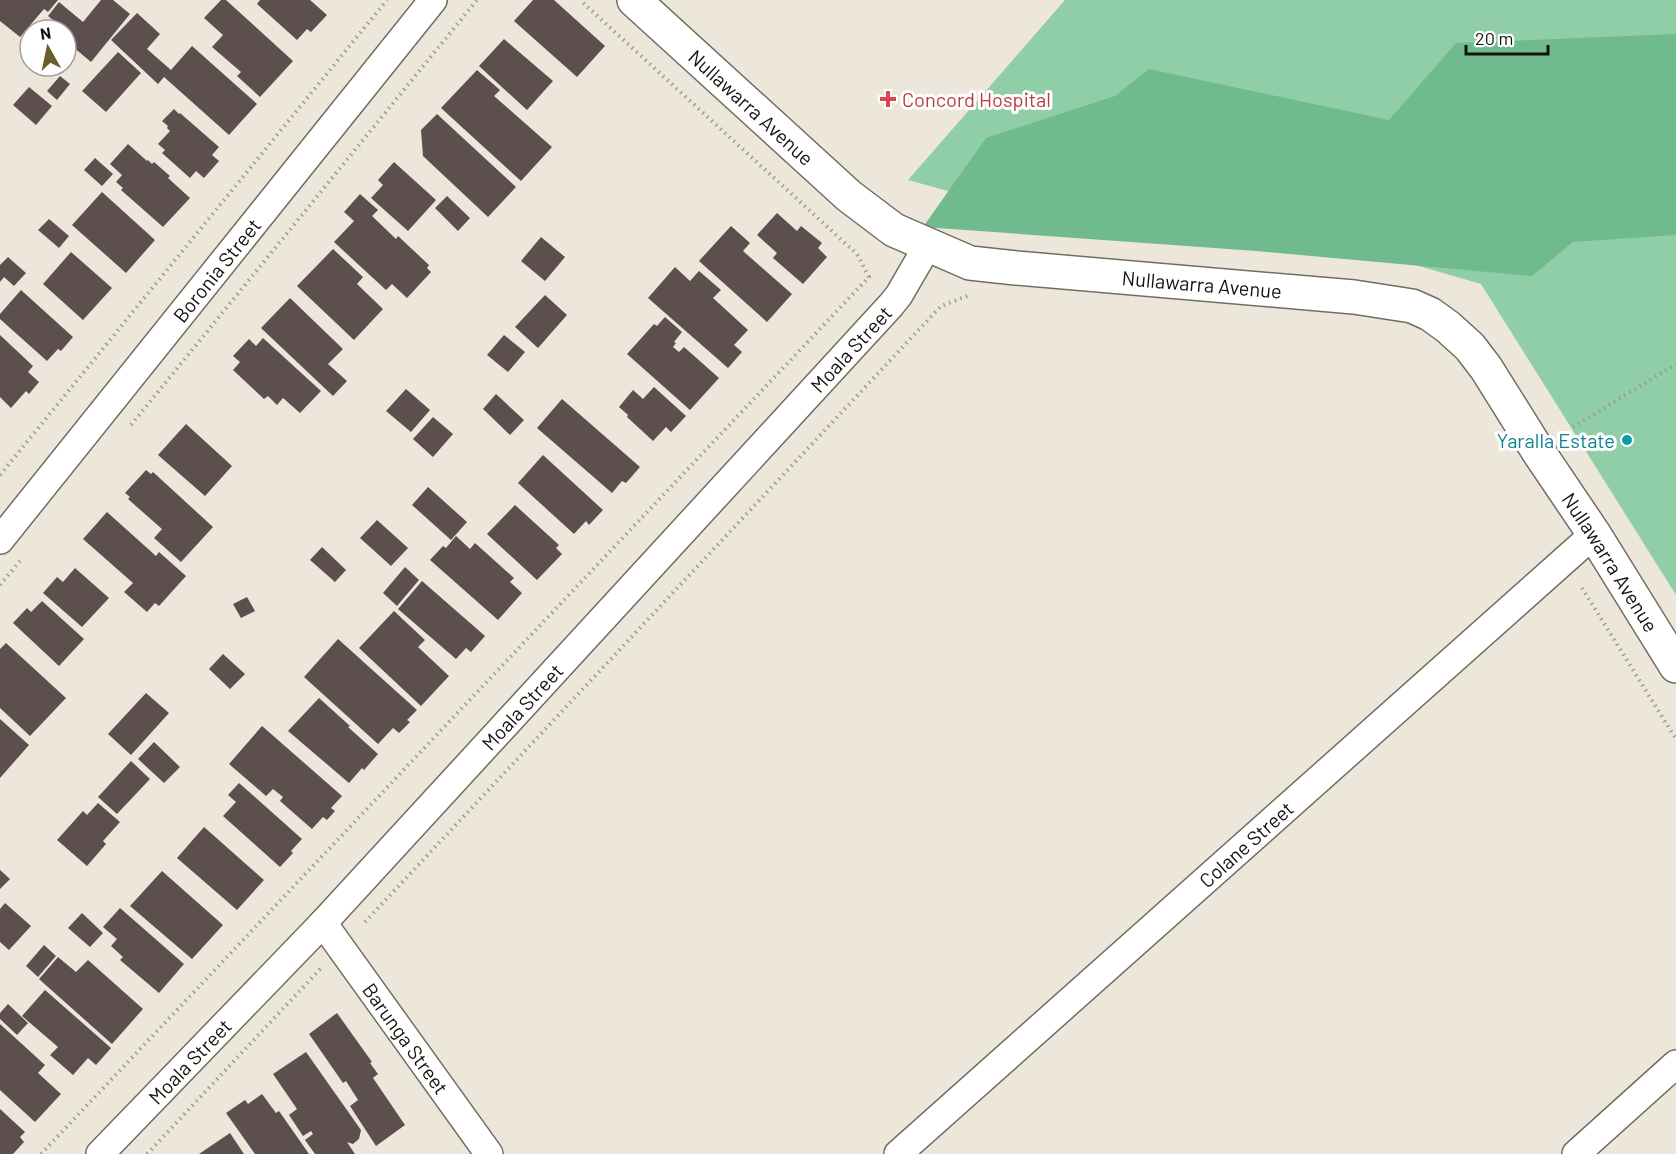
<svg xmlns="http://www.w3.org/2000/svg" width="1676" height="1154" font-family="Barlow,sans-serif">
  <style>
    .green { fill: #90cea7 }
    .forest { fill: #6fbb8d }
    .building { fill: #5d4f4d }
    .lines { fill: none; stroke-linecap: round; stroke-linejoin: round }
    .minor-casing { stroke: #726d61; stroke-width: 30 }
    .secondary-casing { stroke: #726d61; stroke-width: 36 }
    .path { stroke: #9f9b91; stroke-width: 4; stroke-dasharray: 1.5 4.5; stroke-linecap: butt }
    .minor { stroke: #fff; stroke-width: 27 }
    .secondary { stroke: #fff; stroke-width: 33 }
    .health-dot { fill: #e0444e; stroke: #fff; stroke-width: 2 }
    .culture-dot { fill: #0f9aa8; stroke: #fff; stroke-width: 2 }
    .labels { text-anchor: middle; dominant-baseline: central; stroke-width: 6; stroke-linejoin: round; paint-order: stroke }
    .health-label { font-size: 20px; fill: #be3a42; stroke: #fff; text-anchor: start }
    .street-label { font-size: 20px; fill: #14120d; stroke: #fff }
    .culture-label { font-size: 20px; fill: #0d838f; stroke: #fff; text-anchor: end }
  </style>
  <rect width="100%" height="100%" fill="#ece7da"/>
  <path class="green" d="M 1065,0 L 1676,0 L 1676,595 L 1481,284 L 1267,222 L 1043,217 L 908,180 Z"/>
  <path class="forest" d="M 1676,34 L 1676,235 L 1573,242 L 1532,276 L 1256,251 L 923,227 L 986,138 L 1115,96 L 1149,69 L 1389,120 L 1456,43 Z"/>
  <path class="building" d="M 0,0 L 58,0 L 48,12 L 44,9 L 20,37 L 0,21 Z
    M 101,0 L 113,0 L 130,14 L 91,62 L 66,41 L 71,35 L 48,16 L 59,2 L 83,22 Z
    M 221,0 L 226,0 L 293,61 L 260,97 L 237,76 L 241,72 L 212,47 L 223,35 L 204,18 Z
    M 260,0 L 310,0 L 327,15 L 311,32 L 307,29 L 297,40 L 257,4 Z
    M 533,0 L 554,0 L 605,46 L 577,77 L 514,21 Z
    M 137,13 L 160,34 L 147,49 L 171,70 L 192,46 L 257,104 L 229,135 L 164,77 L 158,84 L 111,40 Z
    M 504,39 L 553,81 L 527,110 L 479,66 Z
    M 118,52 L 141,73 L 106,112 L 82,91 Z
    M 477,70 L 500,90 L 494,96 L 552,147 L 521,181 L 441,108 Z
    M 60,76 L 70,84 L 57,100 L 47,91 Z
    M 29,87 L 52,106 L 36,125 L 13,105 Z
    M 174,109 L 179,114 L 180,113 L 219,147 L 212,155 L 219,161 L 204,178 L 196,171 L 190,178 L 162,153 L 165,150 L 158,144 L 170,131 L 167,128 L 168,126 L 162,121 Z
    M 437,114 L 516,187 L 488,217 L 423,156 L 421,130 Z
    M 128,144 L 147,161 L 148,160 L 152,164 L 154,162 L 170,176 L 168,178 L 190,198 L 163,227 L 121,190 L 123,188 L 116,182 L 122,175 L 110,164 Z
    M 95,158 L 113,174 L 102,186 L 84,170 Z
    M 394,162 L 436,200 L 408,231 L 371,198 L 383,185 L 378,180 Z
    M 102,192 L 155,240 L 126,273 L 72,225 Z
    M 360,194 L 378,210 L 372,216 L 396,239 L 398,236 L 429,265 L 427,268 L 431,272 L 407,298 L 392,284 L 386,290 L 334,242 L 354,221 L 344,212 Z
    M 447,196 L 470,218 L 458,231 L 435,208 Z
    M 777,213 L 797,231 L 801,226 L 822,243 L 818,248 L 827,257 L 803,284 L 773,258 L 777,253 L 757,235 Z
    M 49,219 L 69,236 L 59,248 L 38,230 Z
    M 731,226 L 750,243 L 743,251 L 792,294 L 767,322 L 699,261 Z
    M 541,237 L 565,257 L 545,281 L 521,261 Z
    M 333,249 L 363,277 L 357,284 L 383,309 L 354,340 L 297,286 Z
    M 71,252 L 112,288 L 83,320 L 43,284 Z
    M 8,257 L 26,273 L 14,286 L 4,277 L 0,282 L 0,265 Z
    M 675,267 L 690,281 L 699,271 L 721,290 L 713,298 L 748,330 L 734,345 L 742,352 L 728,368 L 648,298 Z
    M 21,290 L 73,337 L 61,351 L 58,349 L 47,361 L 0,319 L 0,314 Z
    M 545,295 L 567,315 L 538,348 L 515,327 Z
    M 290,298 L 343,349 L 328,364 L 347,381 L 333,396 L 261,328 Z
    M 665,317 L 682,332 L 674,342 L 676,343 L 673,347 L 679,352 L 684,347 L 719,378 L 690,410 L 627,354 L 654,324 L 657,326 Z
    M 0,335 L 33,366 L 28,372 L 39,382 L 29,394 L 26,391 L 11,408 L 0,397 Z
    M 504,335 L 525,352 L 508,372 L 487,355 Z
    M 263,338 L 321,391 L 300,413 L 283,398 L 277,405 L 268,396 L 264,399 L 233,370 L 240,362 L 233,356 L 249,339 L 256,346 Z
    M 654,387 L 686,416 L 671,432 L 666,427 L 653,441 L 627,417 L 628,415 L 619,407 L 633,390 L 643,399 Z
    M 406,389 L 430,410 L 411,432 L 386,411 Z
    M 496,394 L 524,420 L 510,435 L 483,409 Z
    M 562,399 L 640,467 L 626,483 L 622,481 L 612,493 L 537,428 Z
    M 433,417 L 453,434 L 433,457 L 413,439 Z
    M 186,424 L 232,466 L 205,496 L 158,455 Z
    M 543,455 L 603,510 L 589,525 L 586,521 L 574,534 L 518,483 Z
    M 146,470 L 151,474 L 153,472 L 213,527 L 181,562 L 154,538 L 162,529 L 128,499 L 130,497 L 125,493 Z
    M 428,487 L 467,522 L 451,540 L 412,505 Z
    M 515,505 L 559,545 L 556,548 L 562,554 L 537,580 L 487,534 Z
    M 107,512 L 156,556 L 159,552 L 186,576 L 159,606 L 155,603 L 147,612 L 124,592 L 133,583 L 83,539 Z
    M 377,520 L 408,548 L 391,566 L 360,538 Z
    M 456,536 L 470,549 L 475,543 L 514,578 L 510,582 L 522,593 L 498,620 L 430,560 L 443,546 L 446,548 Z
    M 322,547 L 346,570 L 335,582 L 310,560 Z
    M 405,567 L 419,580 L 397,606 L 383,593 Z
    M 75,568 L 109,598 L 82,627 L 43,593 L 57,577 L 63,582 Z
    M 422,581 L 485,636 L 471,652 L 466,648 L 456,659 L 398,609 Z
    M 247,597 L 255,611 L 241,618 L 233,604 Z
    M 42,601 L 84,639 L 59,666 L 13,623 L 27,608 L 31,612 Z
    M 394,611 L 425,640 L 418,647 L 449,676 L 421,706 L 359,648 Z
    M 338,639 L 417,710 L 407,720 L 410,722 L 399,733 L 393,728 L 378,744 L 304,677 Z
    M 6,643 L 66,698 L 30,736 L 0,708 L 0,649 Z
    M 223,654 L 245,674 L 230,689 L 209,669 Z
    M 146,693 L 169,713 L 131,755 L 108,734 Z
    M 319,698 L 350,726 L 348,727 L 378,754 L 364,770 L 362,768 L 349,783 L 288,731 Z
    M 0,719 L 29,745 L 0,778 Z
    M 262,726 L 342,796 L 331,808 L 335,811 L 327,820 L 323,817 L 312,829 L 280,801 L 283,797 L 273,789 L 266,796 L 229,764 Z
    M 154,742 L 180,767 L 164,783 L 138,759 Z
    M 131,761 L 150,779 L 117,814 L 98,797 Z
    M 239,783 L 302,839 L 291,851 L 293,853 L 280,867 L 223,816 L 236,802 L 228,795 Z
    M 98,803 L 120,822 L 103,841 L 106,844 L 87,866 L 57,840 L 83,811 L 87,815 Z
    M 204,827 L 264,880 L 237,910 L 177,858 Z
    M 0,870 L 10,879 L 0,889 Z
    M 162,871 L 223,925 L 192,959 L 130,906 Z
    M 5,903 L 31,926 L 9,950 L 0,942 L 0,909 Z
    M 120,908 L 184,964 L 159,993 L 120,960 L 123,957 L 111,946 L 117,939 L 103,927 Z
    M 82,913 L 103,933 L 90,947 L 68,928 Z
    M 44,945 L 56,956 L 38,977 L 26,966 Z
    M 58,957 L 76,972 L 88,960 L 143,1009 L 112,1044 L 39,979 Z
    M 45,990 L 111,1048 L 96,1065 L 88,1058 L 73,1075 L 50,1055 L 58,1047 L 22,1016 Z
    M 8,1004 L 28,1023 L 17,1035 L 0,1019 L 0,1013 Z
    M 337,1013 L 372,1062 L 370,1063 L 378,1074 L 373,1078 L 405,1125 L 376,1146 L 350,1106 L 358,1100 L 346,1081 L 343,1083 L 309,1034 Z
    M 0,1024 L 45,1065 L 38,1073 L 61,1094 L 35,1122 L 0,1090 Z
    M 306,1052 L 361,1130 L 359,1139 L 353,1144 L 347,1142 L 355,1154 L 315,1154 L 305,1140 L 313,1134 L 311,1131 L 303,1136 L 289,1115 L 297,1109 L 273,1074 Z
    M 262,1094 L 276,1113 L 279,1111 L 309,1154 L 255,1154 L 226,1113 L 245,1100 L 248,1104 Z
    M 0,1109 L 25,1132 L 20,1137 L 24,1142 L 13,1154 L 0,1154 Z
    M 230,1133 L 244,1154 L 199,1154 Z"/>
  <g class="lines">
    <g class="minor-casing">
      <g id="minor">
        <path id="s1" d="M 0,540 L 433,0"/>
        <path id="s2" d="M 323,923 L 489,1154"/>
        <path id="s3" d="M 100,1154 L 323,923 L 891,305 L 899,295 L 928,245"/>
        <path id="s4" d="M 898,1154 L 1594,534"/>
        <path d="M 1576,1154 L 1676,1064"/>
      </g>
    </g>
    <g class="secondary-casing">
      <g id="secondary">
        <path id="s5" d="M 634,0 L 849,196 L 894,230 L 970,263 L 1016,268 L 1354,297 L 1412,306 L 1430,314 L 1448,327 L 1470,347 L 1486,368 L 1538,451 L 1594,534 L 1676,666"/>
      </g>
    </g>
    <path class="path" d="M 131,425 L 477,0
      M 1573,427 L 1676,364
      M 0,475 L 387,0
      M 0,585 L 20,561
      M 1582,588 L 1676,739
      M 365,922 L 941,306 L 970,295
      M 41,1154 L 869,277 L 857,254 L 580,0
      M 147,1154 L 323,966"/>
    <use href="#minor" class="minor"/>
    <use href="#secondary" class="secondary"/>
  </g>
  <path class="health-dot" d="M885 90h6v6h6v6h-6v6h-6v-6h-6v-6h6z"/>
  <circle class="culture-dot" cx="1627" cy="440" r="6"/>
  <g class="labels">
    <g class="health-label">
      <text x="902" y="99">Concord Hospital</text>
    </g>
    <g class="street-label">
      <text stroke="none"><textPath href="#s5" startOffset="159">Nullawarra Avenue</textPath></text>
      <text stroke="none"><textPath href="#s1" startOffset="346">Boronia Street</textPath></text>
      <text stroke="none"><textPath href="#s5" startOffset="663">Nullawarra Avenue</textPath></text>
      <text stroke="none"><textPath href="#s3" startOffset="1101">Moala Street</textPath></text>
      <text stroke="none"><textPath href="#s5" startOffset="1203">Nullawarra Avenue</textPath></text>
      <text stroke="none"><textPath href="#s3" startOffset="615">Moala Street</textPath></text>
      <text stroke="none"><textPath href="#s4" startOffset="466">Colane Street</textPath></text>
      <text stroke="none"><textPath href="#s2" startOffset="142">Barunga Street</textPath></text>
      <text stroke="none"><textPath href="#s3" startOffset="129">Moala Street</textPath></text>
    </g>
    <g class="culture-label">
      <text x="1615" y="440">Yaralla Estate</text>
    </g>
  </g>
  <g transform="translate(48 48) rotate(351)"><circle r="28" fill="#ffffff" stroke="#a1a09e" stroke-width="1.5"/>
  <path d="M0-4.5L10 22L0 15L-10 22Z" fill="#6a5f2c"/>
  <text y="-9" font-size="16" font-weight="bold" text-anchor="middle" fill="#14120d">N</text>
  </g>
  <path d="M1466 45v9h82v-9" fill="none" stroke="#14120d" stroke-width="3"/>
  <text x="1475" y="45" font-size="18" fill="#14120d" stroke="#ffffff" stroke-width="4.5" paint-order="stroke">20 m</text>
</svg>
